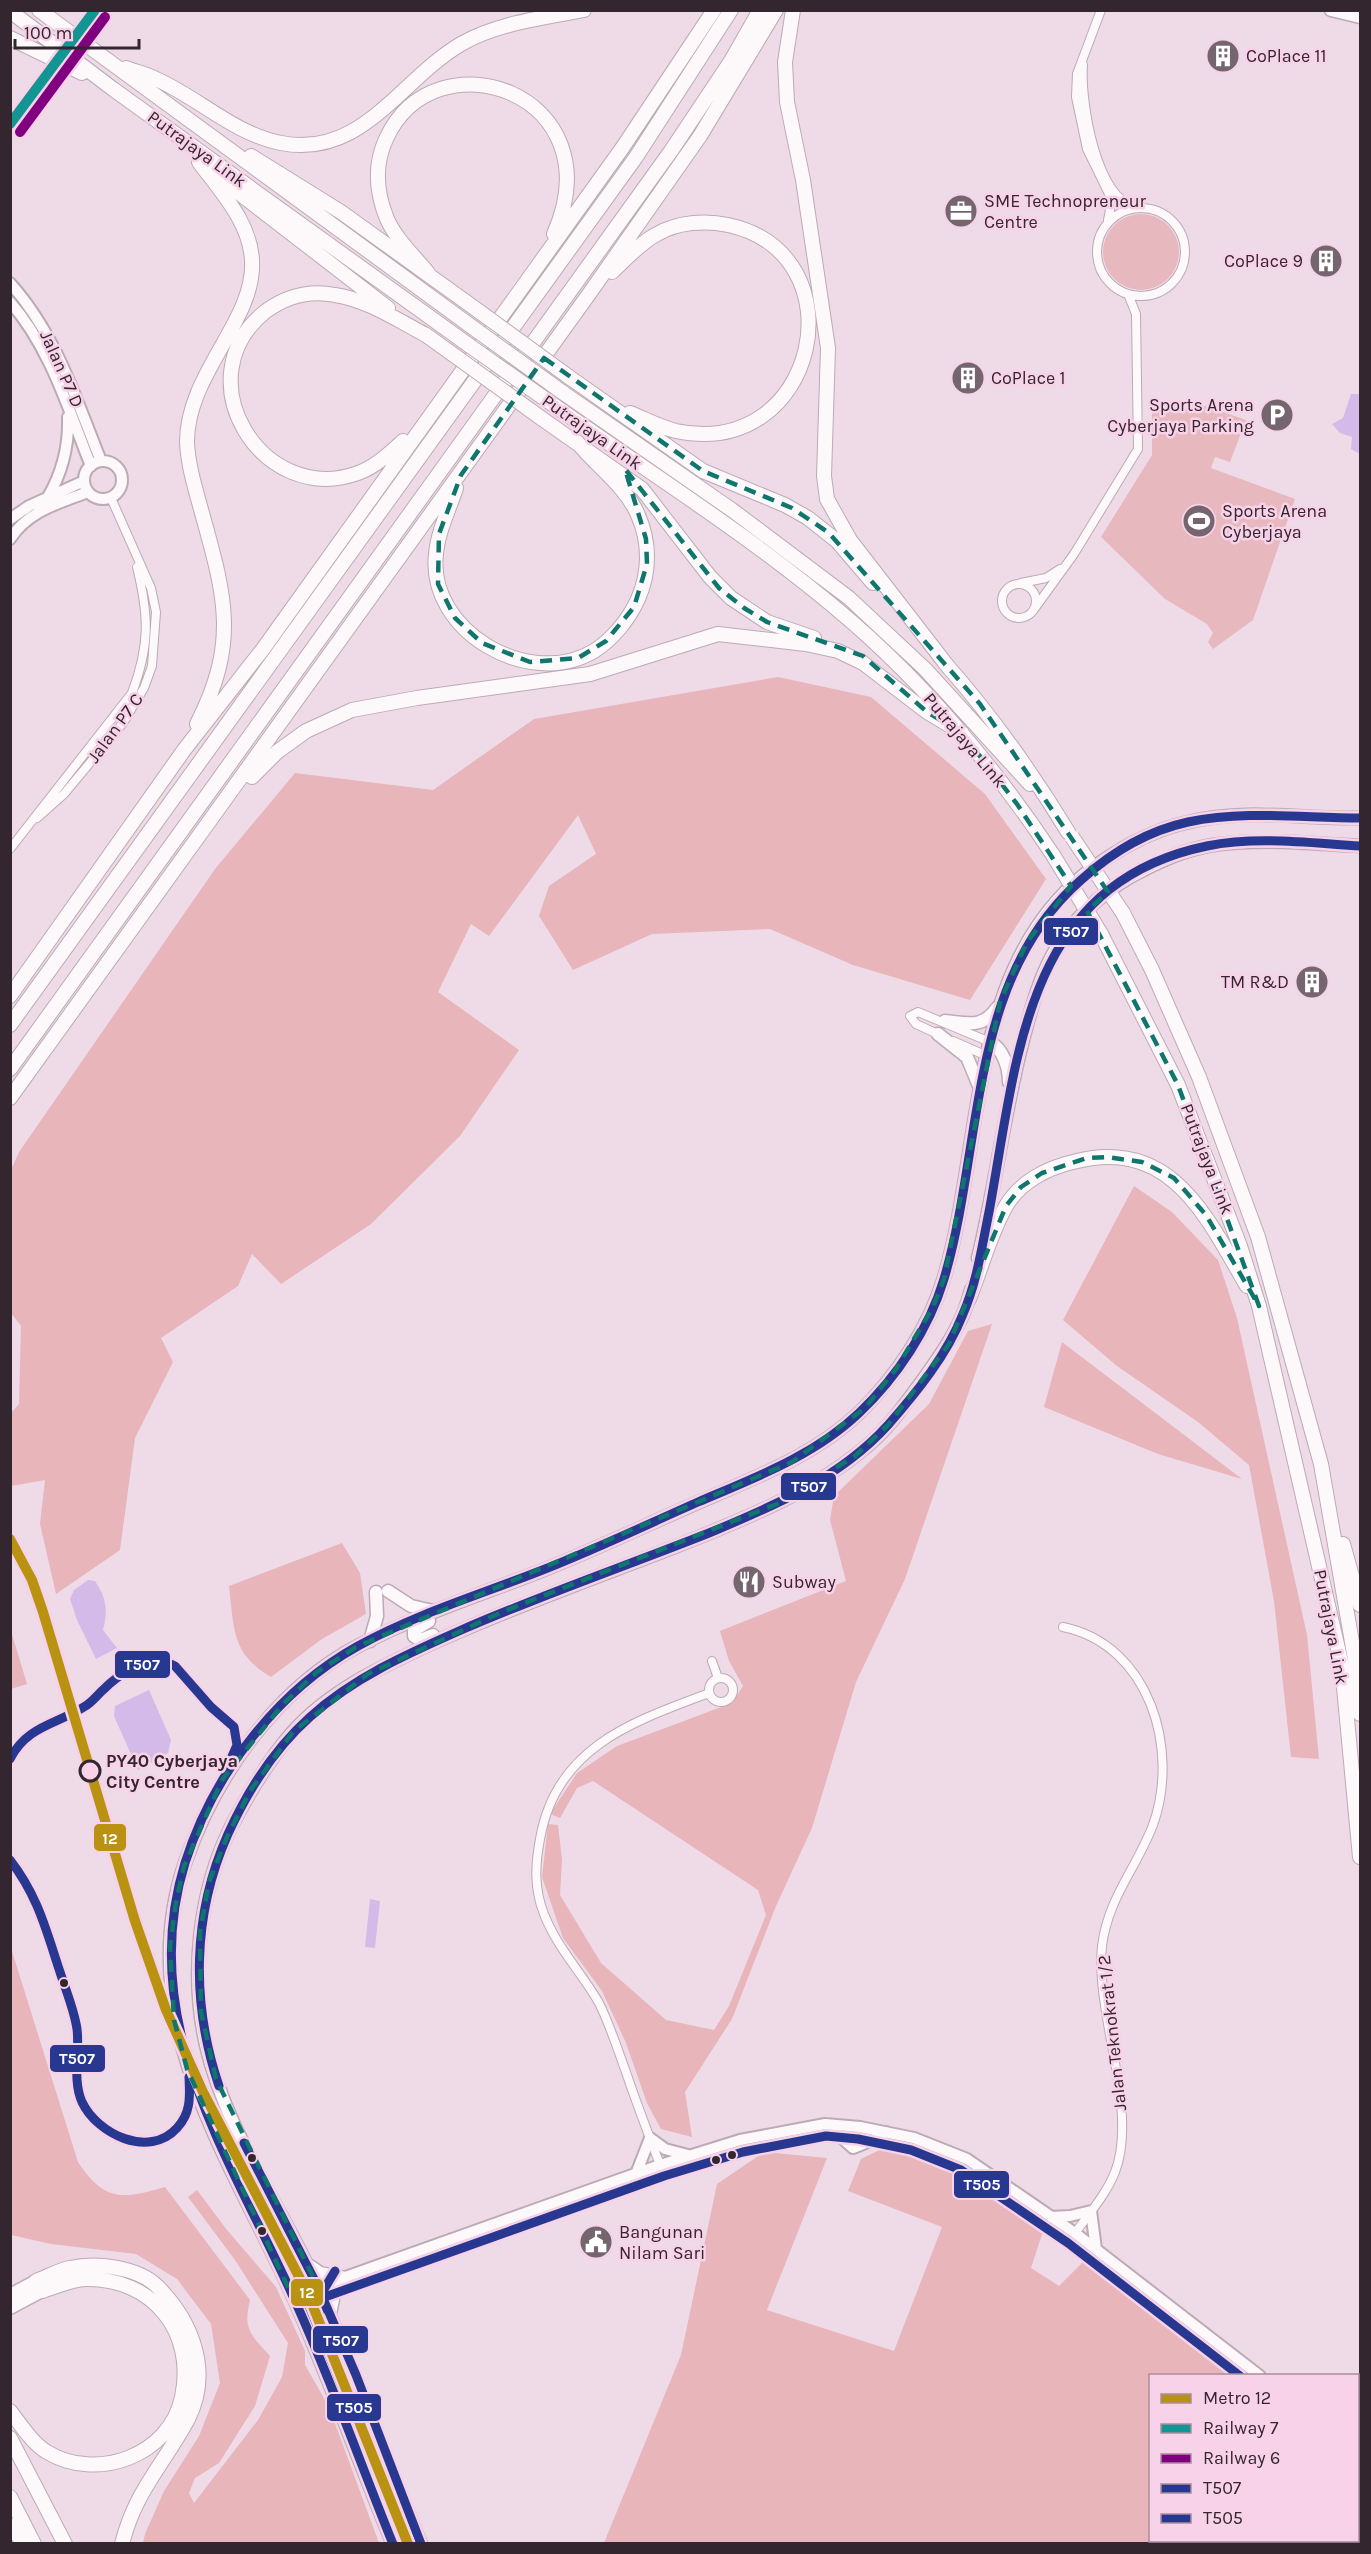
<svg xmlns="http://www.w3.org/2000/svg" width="1371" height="2554" font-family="Karla,sans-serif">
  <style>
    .green { fill: #e7b9bf }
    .forest { fill: #e8b5bb }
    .water { fill: #d4bae9 }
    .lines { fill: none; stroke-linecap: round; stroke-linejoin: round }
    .street-casing { stroke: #bbabb5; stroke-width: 10 }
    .secondary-casing { stroke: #bbabb5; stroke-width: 14 }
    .primary-casing { stroke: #bbabb5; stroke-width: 15 }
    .highway-casing { stroke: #bbabb5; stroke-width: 16 }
    .street { stroke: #fdf9fb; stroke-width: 8 }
    .secondary { stroke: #fdf9fb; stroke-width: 10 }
    .primary { stroke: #fdf9fb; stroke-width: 12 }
    .highway { stroke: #fdf9fb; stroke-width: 14 }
    .highway-bridge-casing { stroke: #bbabb5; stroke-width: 16; stroke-linecap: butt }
    .highway-bridge { stroke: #fdf9fb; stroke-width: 14 }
    .bus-1-casing { stroke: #f7d2e8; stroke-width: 14 }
    .bus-2-casing { stroke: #f7d2e8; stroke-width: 14 }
    .bus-1 { stroke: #283890; stroke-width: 9 }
    .bus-2 { stroke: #283890; stroke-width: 9 }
    .rail-1-casing { stroke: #f7d2e8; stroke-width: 15 }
    .rail-2-casing { stroke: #f7d2e8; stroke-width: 15 }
    .rail-1 { stroke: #139593; stroke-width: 10 }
    .rail-2 { stroke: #800080; stroke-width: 10 }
    .metro-1-casing { stroke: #f7d2e8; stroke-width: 15 }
    .metro-1 { stroke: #b89210; stroke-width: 10 }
    .marked { fill: none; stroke: #0f766e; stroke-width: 4.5; stroke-dasharray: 12 8; stroke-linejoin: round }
    .stop-dot { fill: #f7d2e8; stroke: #34262e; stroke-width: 3 }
    .bus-dot { fill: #34262e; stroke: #f7d2e8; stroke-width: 2 }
    .labels { text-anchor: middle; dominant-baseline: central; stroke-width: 5; stroke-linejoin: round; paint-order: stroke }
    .poi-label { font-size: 18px; fill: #34262e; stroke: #f7d2e8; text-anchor: start }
    .street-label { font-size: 18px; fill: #34262e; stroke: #f7d2e8 }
    .stop-label { font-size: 18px; font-weight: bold; fill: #34262e; stroke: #f7d2e8; text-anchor: start }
    .line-badge { stroke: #f7d2e8; stroke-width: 2 }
    .badge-label { font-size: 16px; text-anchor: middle; font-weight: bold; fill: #fff }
  </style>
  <rect width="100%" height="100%" fill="#efdae7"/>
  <path class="green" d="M1103 252a38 38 0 1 1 76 0a38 38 0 1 1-76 0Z
    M 1206,406 L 1246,420 L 1230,462 L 1215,457 L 1211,468 L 1295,499 L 1253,620 L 1213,649 L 1208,642 L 1213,633 L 1207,624 L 1165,599 L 1101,537 L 1152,455 L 1152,410 Z"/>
  <path class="forest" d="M 778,677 L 871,697 L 985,794 L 1046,879 L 970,1000 L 853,965 L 770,929 L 652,934 L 573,970 L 539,916 L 549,886 L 596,854 L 578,815 L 489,936 L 471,924 L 438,992 L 519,1050 L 460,1136 L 371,1224 L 281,1284 L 252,1254 L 238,1286 L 161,1338 L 173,1362 L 135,1438 L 120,1550 L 56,1594 L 40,1524 L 45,1480 L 11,1486 L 11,1413 L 19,1404 L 21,1326 L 11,1313 L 11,1170 L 19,1152 L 215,869 L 295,773 L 433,790 L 534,719 Z
    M 1134,1186 L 1172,1212 L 1218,1260 L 1237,1318 L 1307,1635 L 1319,1759 L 1291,1757 L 1274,1601 L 1249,1465 L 1198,1422 L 1117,1366 L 1063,1320 Z
    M 992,1324 L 905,1579 L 856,1682 L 812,1828 L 776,1906 L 732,2019 L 685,2092 L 692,2137 L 661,2129 L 647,2103 L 626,2043 L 602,1991 L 563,1938 L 542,1877 L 548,1824 L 558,1825 L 562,1860 L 560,1895 L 601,1963 L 666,2020 L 714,2030 L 729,2006 L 766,1915 L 758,1890 L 593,1781 L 577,1788 L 560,1818 L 550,1814 L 577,1773 L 617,1746 L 732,1703 L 743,1686 L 729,1661 L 720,1631 L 846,1581 L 830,1520 L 834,1496 L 929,1404 L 968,1331 Z
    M 1062,1342 L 1242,1479 L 1158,1454 L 1044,1407 Z
    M 342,1543 L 360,1573 L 366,1614 L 322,1639 L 271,1677 C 231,1654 234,1627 229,1586 Z
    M 11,1631 L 27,1684 L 11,1689 L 10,1689 Z
    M 11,1948 L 78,2162 C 104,2201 121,2200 165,2187 L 250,2300 C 243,2329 250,2334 270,2356 L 255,2406 L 219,2463 L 195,2478 L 189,2493 L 194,2503 L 258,2420 L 282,2377 L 288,2343 L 235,2260 L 188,2197 L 197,2190 L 227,2230 L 276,2287 L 305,2351 L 305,2365 L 329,2407 L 379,2543 L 143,2543 L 145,2534 L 164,2491 L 199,2436 L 220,2383 L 211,2324 L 177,2279 L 136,2254 L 51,2244 L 11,2235 Z
    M 890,2145 L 941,2159 L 1044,2228 L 1031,2268 L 1059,2286 L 1087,2258 L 1227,2375 L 1150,2376 L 1150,2540 L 1321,2540 L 1322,2543 L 604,2543 L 681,2355 L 717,2184 L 764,2152 L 827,2158 L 767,2310 L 894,2351 L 942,2227 L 848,2191 L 861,2159 Z"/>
  <path class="water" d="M 1351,394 L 1360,394 L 1360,454 L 1351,449 L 1352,437 L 1340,433 L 1332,424 L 1343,418 Z
    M 88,1580 L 95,1581 C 107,1599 108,1611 103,1630 L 117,1648 L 96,1659 L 77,1620 L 70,1599 L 74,1590 Z
    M 149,1690 L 171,1740 L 168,1753 L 138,1770 L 114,1716 L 115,1706 Z
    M 370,1899 L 380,1901 L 375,1948 L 365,1947 Z"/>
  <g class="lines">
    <g class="street-casing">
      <path id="street" d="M 1101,10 L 1077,74 L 1076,97 L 1087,149 L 1112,200 L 1108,220
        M 1083,65 C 1080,99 1096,202 1137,207
        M1097 252a44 44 0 1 1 88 0a44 44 0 1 1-88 0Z
        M 1021,583 L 1046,578 L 1060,569
        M1002 601a17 17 0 1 1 34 0a17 17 0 1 1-34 0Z
        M 1035,608 L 1074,554 L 1138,449 L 1136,314 L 1128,294
        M 37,818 L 64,794 L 123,723 L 144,688 L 152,666 L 156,612 L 151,588 L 111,498
        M 10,849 L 132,693 C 150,645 149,616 137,567
        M 942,1036 L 916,1024 L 910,1016 L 918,1012 L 990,1042
        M 953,1041 L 987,1056
        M 1063,1627 C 1150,1645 1180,1750 1153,1825 C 1136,1869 1108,1898 1102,1946 C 1095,2015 1139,2110 1115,2172 C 1107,2193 1089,2214 1075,2233
        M 712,1661 L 718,1678
        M709 1690a12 12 0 1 1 24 0a12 12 0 1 1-24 0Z
        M 660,2165 C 649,2135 637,2105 627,2075 C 618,2051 611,2027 599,2003 C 582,1973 557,1948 544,1914 C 534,1889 535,1865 540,1839 C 556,1747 632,1722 709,1693"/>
    </g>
    <g class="secondary-casing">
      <path id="secondary" d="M 10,283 C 56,334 76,399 101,461
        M 10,302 C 50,347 69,411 91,466
        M84 480a19 19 0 1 1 38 0a19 19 0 1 1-38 0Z
        M 48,497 C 63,471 69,446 68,417
        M 10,519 L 29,506 L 84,481
        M 10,539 C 28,511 59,503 88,492
        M 826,2124 L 853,2148 L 878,2138 L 886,2132
        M 636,2174 L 650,2138 L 665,2149 L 688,2155
        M 1051,2217 L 1070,2216 L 1091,2211 L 1096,2249
        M 292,2296 L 660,2165 L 740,2140 L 825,2124 L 860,2127 L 914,2138 L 967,2159 L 1075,2233 L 1260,2376
        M 1327,2540 L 1328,2544
        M 1341,2540 L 1342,2544
        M 1350,2540 L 1357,2544"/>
    </g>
    <g class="primary-casing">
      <path id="primary" d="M 1331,10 L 1360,17
        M 945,1021 C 968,1023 982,1029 997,1008
        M 938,1034 L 967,1057 L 979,1086
        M 990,1042 C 1003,1049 1009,1067 1009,1082
        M 978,1258 C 996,1185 1004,1110 1024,1036 C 1032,1005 1041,972 1059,944 C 1079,912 1110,886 1143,870 C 1168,857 1193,847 1220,844 C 1266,838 1315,844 1360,846
        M 388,1591 L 411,1606 L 433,1611
        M 429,1621 L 414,1630 L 414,1636 L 420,1640 L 433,1635
        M 370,1641 L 377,1616 L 376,1592
        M 307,2264 L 320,2273 L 345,2278
        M 10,2295 L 36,2281
        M 10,2308 L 42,2291
        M 330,2314 L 334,2294 L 345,2278
        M 393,2544 C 358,2460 328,2374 291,2292 C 228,2155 132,2020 185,1863 C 215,1776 276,1689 358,1646 C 417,1615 479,1595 541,1571 C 594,1550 646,1525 699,1502 C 756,1477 814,1456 859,1413 C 896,1377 929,1328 944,1278 C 985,1140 966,954 1100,863 C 1127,844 1156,829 1189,822 C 1245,808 1303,819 1360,818
        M 421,2544 C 385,2459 356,2372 318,2288 C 282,2207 226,2132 206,2045 C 190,1974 199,1892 231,1827 C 248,1794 268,1761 292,1733 C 330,1690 385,1665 437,1641 C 515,1606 597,1577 677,1546 C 744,1519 812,1493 867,1446 C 889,1428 906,1403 923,1380 C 943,1352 963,1324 971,1290"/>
    </g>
    <g class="highway-casing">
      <path id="highway" d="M 39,10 L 479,332
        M 793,10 L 785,62 L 787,102 L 803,180 L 828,348 L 824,476 L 827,499 L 850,540 L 949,668
        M 10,11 L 113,89 L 470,346
        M 10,38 L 82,73
        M 126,68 C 136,72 147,74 156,79 C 199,98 234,134 281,143 C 362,159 400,80 461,44 C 497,23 543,18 584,10
        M 251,156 L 341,212 L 480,312
        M 213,173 L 388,308
        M 612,272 C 626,259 640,243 657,234 C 678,222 705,220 728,225 C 862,254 818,461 676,431 C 660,427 645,419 630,413
        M 428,273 C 414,256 396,239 387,219 C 376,192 374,165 386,139 C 435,31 616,94 554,234
        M 569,377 L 703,471 L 785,505 L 808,518 L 837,541 L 873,583
        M 562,392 L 732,510 L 849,598 L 925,669 L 1030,784
        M 555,406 C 654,476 760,542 852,622 C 930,690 996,769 1053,855
        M 541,418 L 642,489 L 710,577 L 731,598 L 767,622 L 814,638
        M 403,441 C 390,453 375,467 358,473 C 262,508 182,377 266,311 C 287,296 310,290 335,295 C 368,300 397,320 426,335
        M 456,488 C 449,510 438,531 436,554 C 427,631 529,690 594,651 C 613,639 629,619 638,599 C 650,572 650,542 638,515 C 626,486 596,466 577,442
        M 944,662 C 991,715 1031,771 1068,832
        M 197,724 C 239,642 225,596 202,513 C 196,491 188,466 187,442 C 187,373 256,320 252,260 C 250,222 221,192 199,162
        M 252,777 L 277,752 L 306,731 L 352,710 L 417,698 L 590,674 L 718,634 L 806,644 L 838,651 L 863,663 L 927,712 L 962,733
        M 1123,913 L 1152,970 L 1199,1077 L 1258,1237 L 1321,1464 L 1356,1665 L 1360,1714
        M 1101,934 L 1178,1085 L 1240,1246 L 1259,1306 L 1342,1666 L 1360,1857
        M 10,996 L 184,750 L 263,649 L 623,147 L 714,10
        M 10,1025 L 636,157 L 731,10
        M 10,1069 L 671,151 L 731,61 L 760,10
        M 10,1098 L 589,294 L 700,136 L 776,10
        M 969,1299 C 981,1269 990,1234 1006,1206 C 1020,1182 1047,1168 1073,1162 C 1171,1136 1206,1216 1247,1286
        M 1343,1544 L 1360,1605
        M 36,2281 C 47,2277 59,2270 70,2268 C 96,2262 137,2267 157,2286 C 192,2321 212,2371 188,2419 C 164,2464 135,2491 122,2544
        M 10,2411 C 21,2425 32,2443 47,2452 C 96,2482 170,2456 182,2397 C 196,2332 153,2278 86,2279 C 72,2279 56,2287 42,2291
        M 10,2438 L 65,2544
        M 10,2497 L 34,2544
        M 10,2525 L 24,2544"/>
    </g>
    <use href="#street" class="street"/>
    <use href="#secondary" class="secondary"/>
    <use href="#primary" class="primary"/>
    <use href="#highway" class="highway"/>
    <g class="highway-bridge-casing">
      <path id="highway-bridge" d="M 480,312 L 569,377
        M 479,332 L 562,392
        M 426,335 L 541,418
        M 470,346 L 555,406
        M 1072,837 L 1123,913
        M 1053,855 L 1101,934"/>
    </g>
    <use href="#highway-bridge" class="highway-bridge"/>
    <g class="bus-1-casing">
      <path id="bus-1" d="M 10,1759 C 27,1725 59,1724 87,1705 C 94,1700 98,1694 104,1689 C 119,1674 139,1663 160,1659 L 175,1666 L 211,1707 L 234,1727 L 237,1745 L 226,1770
        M 10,1860 C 38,1896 46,1930 60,1972 C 66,1991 74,2009 77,2029 C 80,2053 72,2079 82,2102 C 97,2134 149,2159 177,2128 C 191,2113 190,2097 189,2077
        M 219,2086 C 191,2003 192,1915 228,1834 C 248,1790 274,1749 310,1717 C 353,1678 407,1654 459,1631 C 541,1595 626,1566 709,1533 C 774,1506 840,1478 888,1425 C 917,1392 947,1355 963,1314 C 977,1282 982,1246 989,1212 C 1017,1062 1023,884 1207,846 C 1257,836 1309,843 1360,846
        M 244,2143 L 318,2287 L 356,2375 L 421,2544
        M 393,2544 C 359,2460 329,2374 291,2292 C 228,2154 136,2021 185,1863 C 213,1774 277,1691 358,1646 C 416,1614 479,1595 540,1571 C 594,1550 646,1525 698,1502 C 754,1478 814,1456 859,1413 C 897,1377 929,1329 944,1279 C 984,1144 967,980 1081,880 C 1112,852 1147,831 1188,822 C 1245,810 1303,818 1360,818"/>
    </g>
    <g class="bus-2-casing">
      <path id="bus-2" d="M 335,2271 L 323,2291 L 319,2319 L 408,2544
        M 404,2539 L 308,2303 L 664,2176 L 743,2152 L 826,2136 L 858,2139 L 911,2150 L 961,2170 L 1068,2243 L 1240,2376"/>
    </g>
    <use href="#bus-1" class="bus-1"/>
    <use href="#bus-2" class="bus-2"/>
    <g class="rail-1-casing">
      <path id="rail-1" d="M 10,124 L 95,10"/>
    </g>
    <g class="rail-2-casing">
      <path id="rail-2" d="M 20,132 L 105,17"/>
    </g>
    <use href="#rail-1" class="rail-1"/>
    <use href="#rail-2" class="rail-2"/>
    <g class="metro-1-casing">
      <path id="metro-1" d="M 10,1539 L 32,1580 L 43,1612 L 135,1921 L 166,2010 L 203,2092 L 308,2294 L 408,2544"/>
    </g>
    <use href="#metro-1" class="metro-1"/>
  </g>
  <path class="marked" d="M 544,358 L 703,471 L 792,508 L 829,533 L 980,704 L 1108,892 L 1087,911 L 1178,1085 L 1259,1306 L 1206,1215 L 1174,1178 L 1142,1162 L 1107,1157 L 1087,1158 L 1042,1173 L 1021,1187 L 1006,1206 L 949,1344 L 888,1425 L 855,1456 L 777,1504 L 502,1612 L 368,1674 L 293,1732 L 250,1791 L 227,1837 L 209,1882 L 200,1932 L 201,2012 L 216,2079 L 318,2287 L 292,2296 L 187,2069 L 174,2020 L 170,1947 L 176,1902 L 184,1866 L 222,1780 L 283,1704 L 317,1672 L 356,1647 L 792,1462 L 865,1408 L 896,1369 L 933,1307 L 944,1279 L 1000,1002 L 1027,942 L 1071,886 L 1017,804 L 962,733 L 927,712 L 863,656 L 767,622 L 744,608 L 719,588 L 625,469 L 646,539 L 647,564 L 634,607 L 606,641 L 578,658 L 530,662 L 482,643 L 455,618 L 438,584 L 439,534 L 461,475 Z"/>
  <defs>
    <g id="building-disc" transform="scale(1.725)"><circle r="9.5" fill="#75656f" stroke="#f7d2e8"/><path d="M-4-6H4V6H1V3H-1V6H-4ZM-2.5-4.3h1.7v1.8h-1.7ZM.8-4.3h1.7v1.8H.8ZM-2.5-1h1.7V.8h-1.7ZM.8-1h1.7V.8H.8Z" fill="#fff"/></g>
    <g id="office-disc" transform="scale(1.725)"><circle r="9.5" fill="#75656f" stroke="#f7d2e8"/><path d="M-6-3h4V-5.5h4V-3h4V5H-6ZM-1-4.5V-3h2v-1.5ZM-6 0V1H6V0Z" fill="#fff"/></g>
    <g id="parking-disc" transform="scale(1.725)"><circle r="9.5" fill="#75656f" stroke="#f7d2e8"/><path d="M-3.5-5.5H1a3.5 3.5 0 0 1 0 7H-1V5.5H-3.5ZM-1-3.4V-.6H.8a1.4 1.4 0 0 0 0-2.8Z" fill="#fff"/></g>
    <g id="stadium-disc" transform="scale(1.725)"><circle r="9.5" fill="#75656f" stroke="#f7d2e8"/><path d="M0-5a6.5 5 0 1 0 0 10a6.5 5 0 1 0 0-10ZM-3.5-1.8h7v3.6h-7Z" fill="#fff"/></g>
    <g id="restaurant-disc" transform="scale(1.725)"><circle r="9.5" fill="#75656f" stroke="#f7d2e8"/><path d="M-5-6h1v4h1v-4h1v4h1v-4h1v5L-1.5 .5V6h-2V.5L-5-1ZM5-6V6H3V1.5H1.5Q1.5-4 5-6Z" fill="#fff"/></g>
    <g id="civic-disc" transform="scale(1.725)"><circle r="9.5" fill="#75656f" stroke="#f7d2e8"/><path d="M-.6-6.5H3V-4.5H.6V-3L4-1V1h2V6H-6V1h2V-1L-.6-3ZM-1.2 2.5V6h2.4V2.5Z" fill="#fff"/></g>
  </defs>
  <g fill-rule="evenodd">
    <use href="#building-disc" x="1223" y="56"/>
    <use href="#office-disc" x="961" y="211"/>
    <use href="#building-disc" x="1326" y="261"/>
    <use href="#building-disc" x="968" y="378"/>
    <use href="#parking-disc" x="1277" y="415"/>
    <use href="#stadium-disc" x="1199" y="521"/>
    <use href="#building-disc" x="1312" y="982"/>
    <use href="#restaurant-disc" x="749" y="1582"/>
    <use href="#civic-disc" x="596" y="2242"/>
  </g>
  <circle class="stop-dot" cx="90" cy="1771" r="10"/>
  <g class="bus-dot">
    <circle cx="64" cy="1983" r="5"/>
    <circle cx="732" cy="2155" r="5"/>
    <circle cx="252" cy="2158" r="5"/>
    <circle cx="716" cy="2160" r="5"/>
    <circle cx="262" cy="2231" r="5"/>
  </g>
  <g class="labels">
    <g class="poi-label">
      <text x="1246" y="56">CoPlace 11</text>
      <text x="984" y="201">SME Technopreneur<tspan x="984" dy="21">Centre</tspan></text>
      <text x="1303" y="261" text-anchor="end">CoPlace 9</text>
      <text x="991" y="378">CoPlace 1</text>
      <text x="1254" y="405" text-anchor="end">Sports Arena<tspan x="1254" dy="21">Cyberjaya Parking</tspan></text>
      <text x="1222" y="511">Sports Arena<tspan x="1222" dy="21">Cyberjaya</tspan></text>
      <text x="1289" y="982" text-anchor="end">TM R&amp;D</text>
      <text x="772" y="1582">Subway</text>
      <text x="619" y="2232">Bangunan<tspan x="619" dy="21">Nilam Sari</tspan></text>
    </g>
    <g class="street-label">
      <text transform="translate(197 149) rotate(36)">Putrajaya Link</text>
      <text transform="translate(62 369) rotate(66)">Jalan P7 D</text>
      <text transform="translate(592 432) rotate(35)">Putrajaya Link</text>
      <text transform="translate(115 728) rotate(-54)">Jalan P7 C</text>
      <text transform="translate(965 740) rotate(50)">Putrajaya Link</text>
      <text transform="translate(1207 1159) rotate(69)">Putrajaya Link</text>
      <text transform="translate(1331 1627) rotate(79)">Putrajaya Link</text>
      <text transform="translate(1112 2033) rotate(-96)">Jalan Teknokrat 1/2</text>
    </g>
    <g class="stop-label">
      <text x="106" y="1761">PY40 Cyberjaya<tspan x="106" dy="21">City Centre</tspan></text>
    </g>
  </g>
  <g class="line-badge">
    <rect x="1043" y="917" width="56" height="29" rx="6" fill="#283890"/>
    <rect x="780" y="1472" width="57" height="29" rx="6" fill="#283890"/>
    <rect x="114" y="1650" width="57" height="29" rx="6" fill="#283890"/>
    <rect x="93" y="1823" width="34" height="29" rx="6" fill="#b89210"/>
    <rect x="49" y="2044" width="57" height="29" rx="6" fill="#283890"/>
    <rect x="953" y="2170" width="57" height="29" rx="6" fill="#283890"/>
    <rect x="290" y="2278" width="34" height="29" rx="6" fill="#b89210"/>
    <rect x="312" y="2325" width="57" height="29" rx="6" fill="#283890"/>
    <rect x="326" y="2393" width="56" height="29" rx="6" fill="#283890"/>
  </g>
  <g class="badge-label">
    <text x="1071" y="937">T507</text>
    <text x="809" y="1492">T507</text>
    <text x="142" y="1670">T507</text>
    <text x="110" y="1844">12</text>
    <text x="77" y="2064">T507</text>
    <text x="982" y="2190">T505</text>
    <text x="307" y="2298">12</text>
    <text x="341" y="2346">T507</text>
    <text x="354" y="2413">T505</text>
  </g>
  <rect width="1371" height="2554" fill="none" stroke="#34262e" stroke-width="24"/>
  <rect x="1149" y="2374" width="210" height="168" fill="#f7d2e8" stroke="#a98d9e" stroke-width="1.5"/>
  <rect x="1161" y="2394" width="30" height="9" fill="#b89210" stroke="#a98d9e" stroke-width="1.5"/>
  <text x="1203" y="2404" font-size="18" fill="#34262e">Metro 12</text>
  <rect x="1161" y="2424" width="30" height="9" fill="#139593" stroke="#a98d9e" stroke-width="1.5"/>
  <text x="1203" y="2434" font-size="18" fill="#34262e">Railway 7</text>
  <rect x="1161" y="2454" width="30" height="9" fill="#800080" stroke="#a98d9e" stroke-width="1.5"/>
  <text x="1203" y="2464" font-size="18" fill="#34262e">Railway 6</text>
  <rect x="1161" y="2484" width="30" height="9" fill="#283890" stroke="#a98d9e" stroke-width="1.5"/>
  <text x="1203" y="2494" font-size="18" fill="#34262e">T507</text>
  <rect x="1161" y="2514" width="30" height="9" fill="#283890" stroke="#a98d9e" stroke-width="1.5"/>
  <text x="1203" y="2524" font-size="18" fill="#34262e">T505</text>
  <path d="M15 39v9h124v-9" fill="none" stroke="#34262e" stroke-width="3"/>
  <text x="24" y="39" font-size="18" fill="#34262e" stroke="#f7d2e8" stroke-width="4.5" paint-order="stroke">100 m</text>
</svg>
